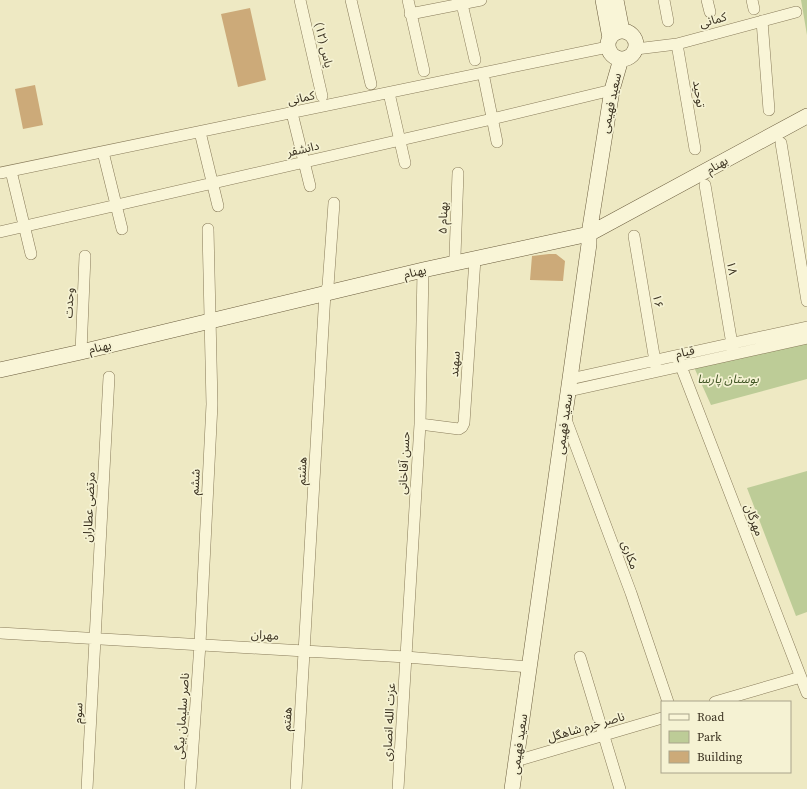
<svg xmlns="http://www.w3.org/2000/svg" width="807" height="789" font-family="'Source Serif 4','Noto Sans Arabic',serif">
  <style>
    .green { fill: #bdcc97 }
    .building { fill: #ccaa79 }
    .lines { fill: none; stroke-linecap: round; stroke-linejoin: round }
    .minor-casing { stroke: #887b5a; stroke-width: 12 }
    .secondary-casing { stroke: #6a5c3d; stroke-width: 16 }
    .minor { stroke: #f9f5d7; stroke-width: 11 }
    .secondary { stroke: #f9f5d7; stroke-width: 15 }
    .labels { text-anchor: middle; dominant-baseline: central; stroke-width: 3.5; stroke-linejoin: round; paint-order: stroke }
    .street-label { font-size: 12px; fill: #382f1e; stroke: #f5f2d3 }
    .park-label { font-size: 12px; font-style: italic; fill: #405525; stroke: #f5f2d3 }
  </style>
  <rect width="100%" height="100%" fill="#eee9c3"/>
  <path class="green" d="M 801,0 L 807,0 L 807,35 Z
    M 807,339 L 807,379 L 711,405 L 693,365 Z
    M 807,471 L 807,612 L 796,616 L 747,488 Z"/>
  <path class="building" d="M 250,8 L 266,80 L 238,87 L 221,14 Z
    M 35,85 L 43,125 L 23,129 L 15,89 Z
    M 549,254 L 556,254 L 565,261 L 563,281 L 530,280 L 532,256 Z"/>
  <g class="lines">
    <g class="minor-casing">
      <path id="minor" d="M 300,0 L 322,96
        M 351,0 L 371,84
        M 408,0 L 424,71
        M 664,0 L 668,21
        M 707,0 L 710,12
        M 752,0 L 754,9
        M 462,4 L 475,60
        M 410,14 L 481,0
        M 762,21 L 769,110
        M 677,44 L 695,149
        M 636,49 L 677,44 L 796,12
        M 483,73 L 497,142
        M 389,93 L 405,163
        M 292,113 L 310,186
        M 200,132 L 218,206
        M 781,143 L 807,301
        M 103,152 L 122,229
        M 11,171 L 31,254
        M 0,173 L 608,47
        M 705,185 L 733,350
        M 0,232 L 492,119 L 612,90
        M 634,236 L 656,367
        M 456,263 L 455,256 L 458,173
        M 81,352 L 85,256
        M 677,356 L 807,693
        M 570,379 L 807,327
        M 569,391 L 807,338
        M 565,417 L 631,593 L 668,702
        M 420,424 L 459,429 L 462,427 L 464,423 L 475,259
        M 0,633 L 406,657 L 529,667
        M 580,657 L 620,789
        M 715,702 L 801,677
        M 516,761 L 662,718
        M 87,789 L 109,377
        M 190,789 L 200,644 L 212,404 L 208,229
        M 296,789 L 325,293 L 328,286 L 334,203
        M 398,789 L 420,424 L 423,270"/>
    </g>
    <g class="secondary-casing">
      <path id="secondary" d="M 603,0 L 610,38
        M 616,0 L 622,31
        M608 45a14 14 0 1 1 28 0a14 14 0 1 1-28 0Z
        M 0,370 L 81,352 L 423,270 L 589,234 L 807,116
        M 512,789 L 589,244 L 589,234 L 612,90 L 621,59"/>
    </g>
    <use href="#minor" class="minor"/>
    <use href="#secondary" class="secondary"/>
  </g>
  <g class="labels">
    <g class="street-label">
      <text transform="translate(713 20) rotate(-15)">کمانی</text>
      <text transform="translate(324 45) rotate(77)">یاس (۱۲)</text>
      <text transform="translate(699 94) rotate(81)">توحید</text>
      <text transform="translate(301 98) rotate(-12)">کمانی</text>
      <text transform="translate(611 103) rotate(-78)">سعید فهیمی</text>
      <text transform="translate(303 149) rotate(-13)">دانشفر</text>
      <text transform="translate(717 165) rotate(-30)">بهنام</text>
      <text transform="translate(443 218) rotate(-88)">بهنام ۵</text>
      <text transform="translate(732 268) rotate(80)">۱۸</text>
      <text transform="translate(415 272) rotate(-13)">بهنام</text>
      <text transform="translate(658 301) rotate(80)">۱۶</text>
      <text transform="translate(69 303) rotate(-87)">وحدت</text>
      <text transform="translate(100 347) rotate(-13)">بهنام</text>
      <text transform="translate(685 352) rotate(-12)">قیام</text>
      <text transform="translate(455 364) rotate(-86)">سهند</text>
      <text transform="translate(564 424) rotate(-82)">سعید فهیمی</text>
      <text transform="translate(404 463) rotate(-87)">حسن آقاخانی</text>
      <text transform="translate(302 471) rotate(-87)">هشتم</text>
      <text transform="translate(195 482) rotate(-87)">ششم</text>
      <text transform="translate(89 507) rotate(-87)">مرتضی عطاران</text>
      <text transform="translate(754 520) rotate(69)">مهرگان</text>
      <text transform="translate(630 555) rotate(70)">مکاری</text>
      <text transform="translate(265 635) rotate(3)">مهران</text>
      <text transform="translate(78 713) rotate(-87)">سوم</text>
      <text transform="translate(182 716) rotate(-86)">ناصر سلیمان بیگی</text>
      <text transform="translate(287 719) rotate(-86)">هفتم</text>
      <text transform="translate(389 722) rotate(-87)">عزت الله انصاری</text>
      <text transform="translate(586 727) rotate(-16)">ناصر خرم شاهگل</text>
      <text transform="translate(519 744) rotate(-82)">سعید فهیمی</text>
    </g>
    <g class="park-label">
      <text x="728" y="379">بوستان پارسا</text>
    </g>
  </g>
  <rect x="661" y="701" width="130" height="72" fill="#f5f2d3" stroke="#a9a48b"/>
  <rect x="669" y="714" width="20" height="6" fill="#f9f5d7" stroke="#a9a48b"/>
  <text x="697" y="721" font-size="12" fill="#382f1e">Road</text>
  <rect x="669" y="731" width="20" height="12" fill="#bdcc97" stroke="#a9a48b"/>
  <text x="697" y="741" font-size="12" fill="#382f1e">Park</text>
  <rect x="669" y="751" width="20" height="12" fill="#ccaa79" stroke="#a9a48b"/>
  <text x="697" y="761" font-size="12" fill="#382f1e">Building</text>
</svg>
